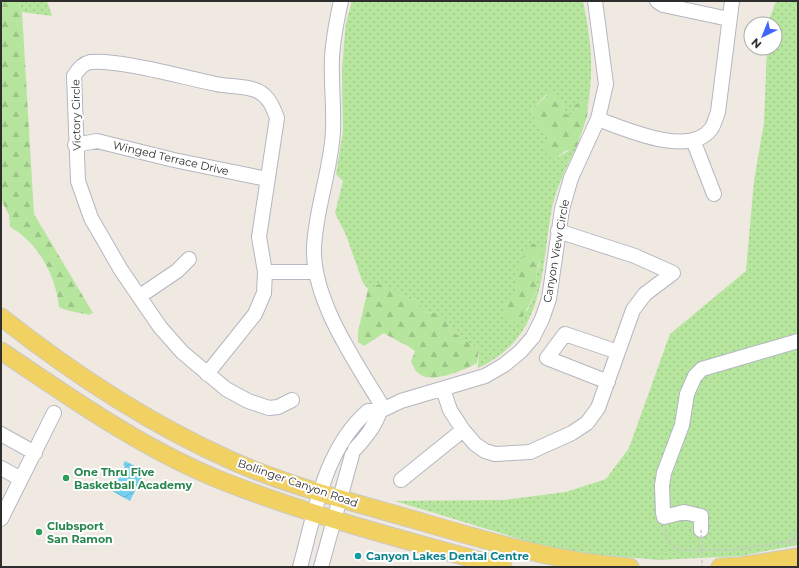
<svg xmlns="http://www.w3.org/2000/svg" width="799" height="568" font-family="Montserrat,sans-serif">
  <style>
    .grass { fill: url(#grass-dots); fill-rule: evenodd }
    .forest { fill: url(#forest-firs) }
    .water { fill: url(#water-waves) }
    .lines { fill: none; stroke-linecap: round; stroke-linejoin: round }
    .minor-casing { stroke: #b4b7c1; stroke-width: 16 }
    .major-casing { stroke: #c9c9c9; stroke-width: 19 }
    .path { stroke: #c9c9c9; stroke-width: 1.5; stroke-dasharray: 3 2; stroke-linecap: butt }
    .minor { stroke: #fff; stroke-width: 14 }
    .major { stroke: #f2d163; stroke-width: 17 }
    .path-bridge { stroke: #c9c9c9; stroke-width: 1.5; stroke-dasharray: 3 2; stroke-linecap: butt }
    .leisure-dot { fill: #2e9e5b; stroke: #fff; stroke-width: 1.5 }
    .culture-dot { fill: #0f9aa8; stroke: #fff; stroke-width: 1.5 }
    .labels { text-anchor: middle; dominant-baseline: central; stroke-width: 4; stroke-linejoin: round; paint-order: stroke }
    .street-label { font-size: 11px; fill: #2e2e2e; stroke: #fff }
    .leisure-label { font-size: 11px; font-weight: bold; fill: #27864d; stroke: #fff; text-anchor: start }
    .culture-label { font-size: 11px; font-weight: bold; fill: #0d838f; stroke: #fff; text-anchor: start }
  </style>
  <defs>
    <pattern id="grass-dots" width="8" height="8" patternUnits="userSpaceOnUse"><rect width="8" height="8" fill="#b6e59e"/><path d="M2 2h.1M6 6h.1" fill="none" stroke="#9dc588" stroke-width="1.8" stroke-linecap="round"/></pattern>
    <pattern id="forest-firs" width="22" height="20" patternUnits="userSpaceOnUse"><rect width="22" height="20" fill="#b6e59e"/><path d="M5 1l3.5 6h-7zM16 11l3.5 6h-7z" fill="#9dc588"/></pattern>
    <pattern id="water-waves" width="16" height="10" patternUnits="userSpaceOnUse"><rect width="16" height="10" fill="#75cff0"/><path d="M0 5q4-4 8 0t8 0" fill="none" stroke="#66b2ce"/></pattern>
  </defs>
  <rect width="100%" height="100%" fill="#efe9e1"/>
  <path class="grass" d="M 18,1 L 47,1 L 52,16 L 22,12 Z
    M 352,1 L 583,1 C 591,41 594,65 588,106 L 582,101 L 573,115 L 565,114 L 562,100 L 546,95 L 531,110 L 535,119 L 550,137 L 554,160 C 562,154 569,151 577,146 C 567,166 557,186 552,208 C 540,272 547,336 478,368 L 479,350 L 458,335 L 451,332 L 448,320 L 430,312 L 423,312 L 420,303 L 415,299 C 391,303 397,276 368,289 L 363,283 L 346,235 L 335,213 L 343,181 L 336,174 L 343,132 L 342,71 L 344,44 L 346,23 ZM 541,261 L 536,274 L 538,288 L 527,311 L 505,305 L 514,296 L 516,285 Z
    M 776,1 L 798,1 L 798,545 L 740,556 L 659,560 L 559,551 L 395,501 L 505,500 L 566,492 L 606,479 L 629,448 L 670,334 L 746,271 L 754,181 L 764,123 L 767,48 L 775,48 L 775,24 L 768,23 Z"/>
  <path class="forest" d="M 1,1 L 18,1 L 22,12 L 34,214 L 93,313 L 89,315 C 79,312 68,312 59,307 C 56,276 38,242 10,227 L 9,215 L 1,200 Z
    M 553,90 L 562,100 L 565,114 L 573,115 L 575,105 L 582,101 L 588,106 L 587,117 L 577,146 L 571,150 L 565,151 L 554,160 L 546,155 L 544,147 L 550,137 L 535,119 L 531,110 Z
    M 539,243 L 543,250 L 536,274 L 538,288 L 520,322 L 513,322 L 505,314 L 505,305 C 520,290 514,285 519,267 C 521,258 527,251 532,244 Z
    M 379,284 C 383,285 389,286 392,288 C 401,295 403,301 415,299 L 420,303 L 423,312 L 440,313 L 448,320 L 451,332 L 458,335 L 479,350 L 477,363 C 464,370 431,385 418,373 C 415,371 413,365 411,362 L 415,351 C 405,343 394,340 384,333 L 364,346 L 358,342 L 358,332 L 368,289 Z"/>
  <path class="water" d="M 125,461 L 145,471 L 130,501 L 112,491 L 125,466 L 123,465 Z"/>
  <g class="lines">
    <g class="minor-casing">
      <path id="minor" d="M 341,1 C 337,19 333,39 332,58 C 331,82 334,106 333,131 C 331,170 316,207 314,247 C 312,301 357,364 384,409
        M 657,1 L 663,5 L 729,19
        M 598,119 C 625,129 689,158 711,129 C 714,125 716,117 718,112 L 732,1
        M 693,140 L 714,194
        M 75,145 L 97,141 L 174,160 L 267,179
        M 265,272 L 316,272
        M 140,296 L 177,271 L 189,259
        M 207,374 L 255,314 L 264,293 L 265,272 L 259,237 L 277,118 C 273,107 269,97 258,91 C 245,85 229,87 216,84 C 182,77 149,67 114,63 C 106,62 98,61 90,62 C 82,64 78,69 74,76 L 78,181 L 91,218 L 121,270 L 160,327 L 182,352 L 226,389 L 248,401 L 269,408 L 278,407 L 292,400
        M 608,382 L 547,358 L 565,334 L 618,352
        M 443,389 L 450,410 L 463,430 L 475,444 L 485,451 L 495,454 L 530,452 L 572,433 L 587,423 L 598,408 L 633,310 L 645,294 L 673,273 L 635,256 L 558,231
        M 1,434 L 35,453
        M 355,449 C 366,437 375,426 380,411
        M 1,468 L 21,479
        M 401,480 L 463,430
        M 1,519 L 54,413
        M 701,530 L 701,516 L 684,512 L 664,517 L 663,513 L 662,485 L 664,473 L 682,425 L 687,394 L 695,376 L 702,369 L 798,341
        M 300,567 C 315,513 324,449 368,411 L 380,411 L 401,401 L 485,376 L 504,365 L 521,351 L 533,337 L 542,319 L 549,299 L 562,209 L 571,178 L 598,119 L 606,84 L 595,1
        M 321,567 L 352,455"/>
    </g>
    <g class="major-casing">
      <path id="major" d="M 1,317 C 72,373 146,422 228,459 C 290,487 357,503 422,522 C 490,542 558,562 630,567
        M 1,351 C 71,398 141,448 220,480 C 311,516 408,541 503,567
        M 720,567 L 740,566 L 798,557"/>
    </g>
    <path class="path" d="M 665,529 L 666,535 L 670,543 L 675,548 L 685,550 L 732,550 L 798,540
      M 789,545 L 798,530"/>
    <use href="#minor" class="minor"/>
    <use href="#major" class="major"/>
    <path class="path-bridge" d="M 701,530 L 702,567"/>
  </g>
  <g class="leisure-dot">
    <circle cx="66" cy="478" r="4"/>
    <circle cx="39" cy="532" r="4"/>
  </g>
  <circle class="culture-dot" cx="358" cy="556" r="4"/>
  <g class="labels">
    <g class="street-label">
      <text transform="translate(76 115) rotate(-91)">Victory Circle</text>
      <text transform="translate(171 158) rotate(13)">Winged Terrace Drive</text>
      <text transform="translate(556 251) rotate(-80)">Canyon View Circle</text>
      <text transform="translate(298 483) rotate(19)">Bollinger Canyon Road</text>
    </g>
    <g class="leisure-label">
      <text x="74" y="472">One Thru Five<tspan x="74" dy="13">Basketball Academy</tspan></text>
      <text x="47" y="526">Clubsport<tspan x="47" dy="13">San Ramon</tspan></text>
    </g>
    <g class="culture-label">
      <text x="366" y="556">Canyon Lakes Dental Centre</text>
    </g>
  </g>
  <rect width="799" height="568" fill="none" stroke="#2e2e2e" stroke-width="4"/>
  <g transform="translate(763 36) rotate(223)"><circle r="19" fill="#ffffff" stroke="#ababab"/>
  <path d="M0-3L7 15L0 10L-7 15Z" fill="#4264fb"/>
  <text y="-6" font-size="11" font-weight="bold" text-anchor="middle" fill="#2e2e2e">N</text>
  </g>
</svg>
